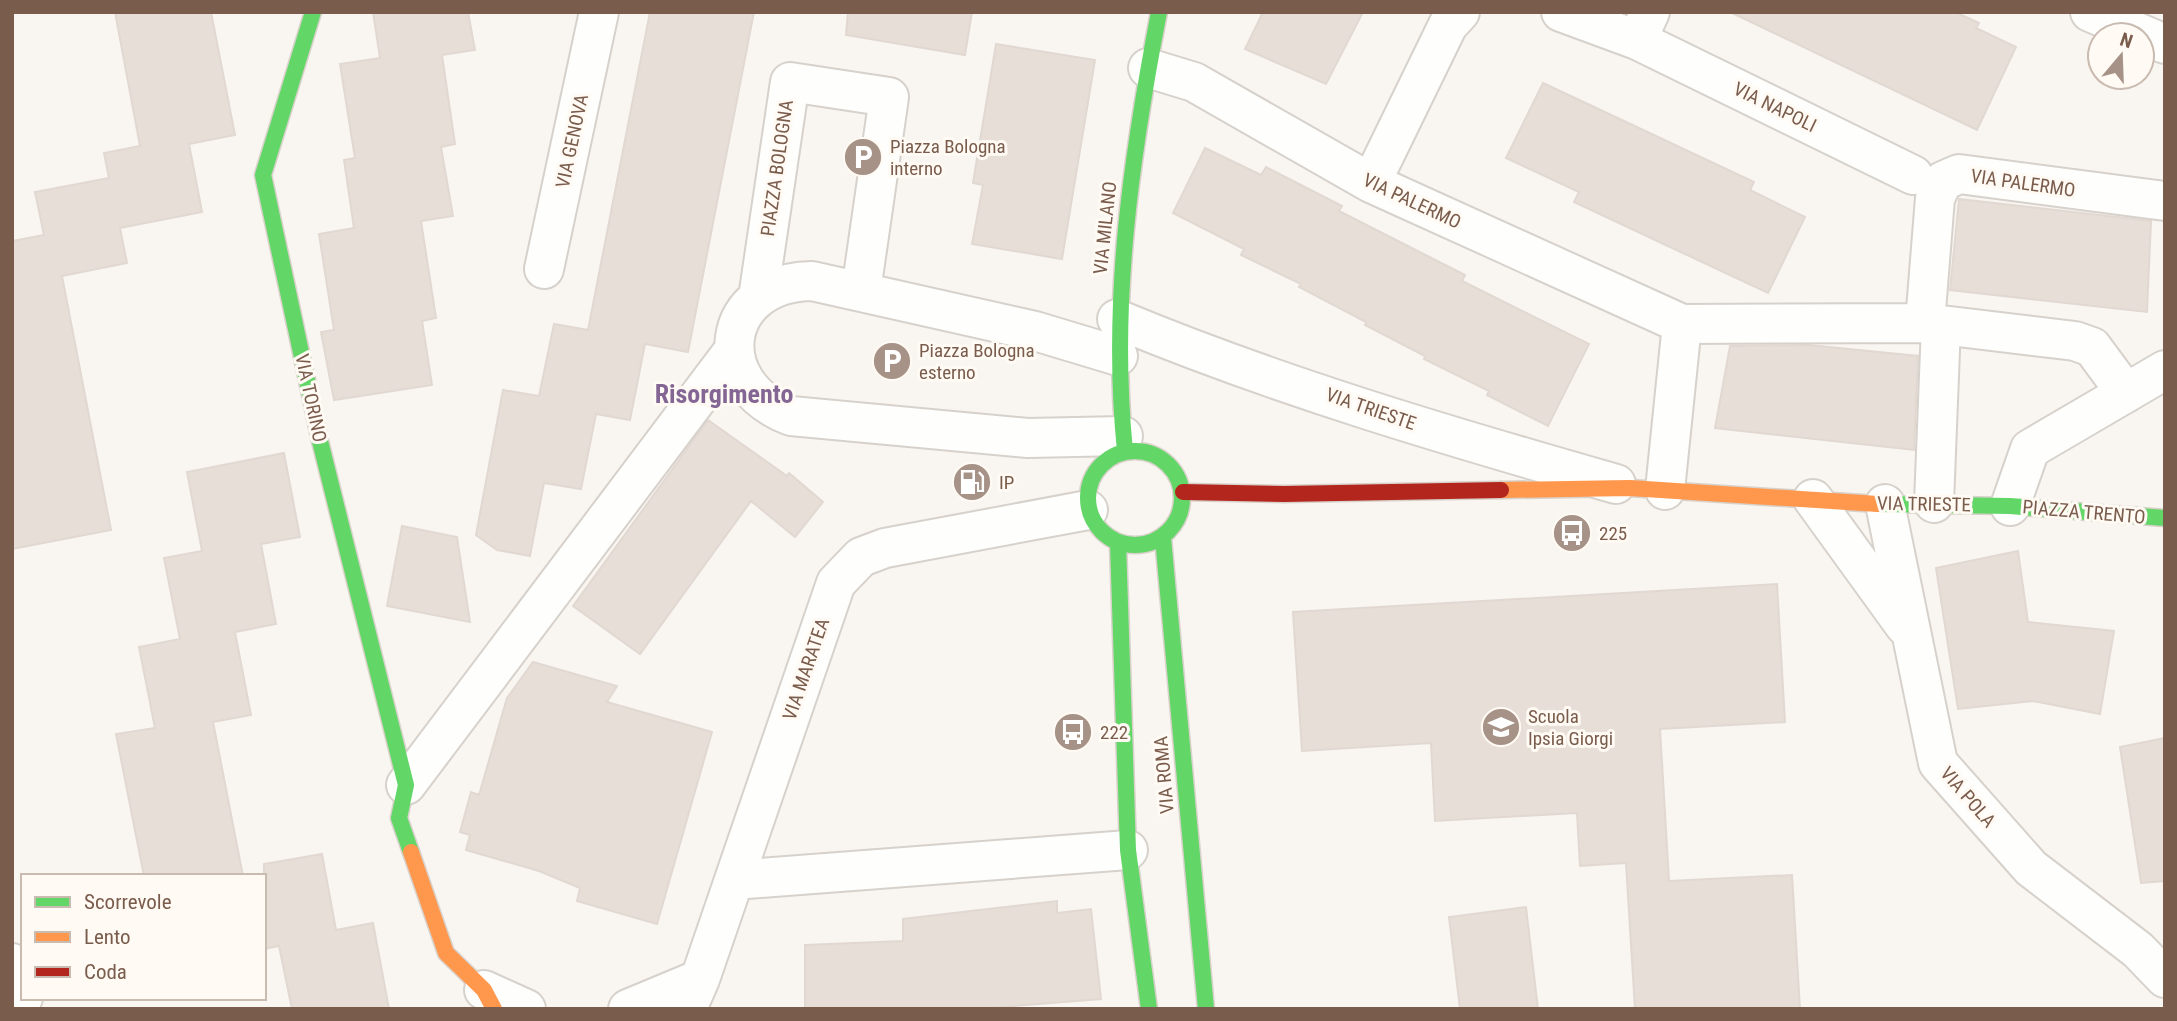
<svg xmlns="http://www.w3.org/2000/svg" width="2177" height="1021" font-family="'Roboto Condensed',sans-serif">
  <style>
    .building { fill: #e6ded7; stroke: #e2d8d2; stroke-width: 2 }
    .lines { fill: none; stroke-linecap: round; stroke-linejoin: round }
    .street-casing { stroke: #d7d1cb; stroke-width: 42 }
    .fast-casing { stroke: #d9d2cb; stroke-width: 19 }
    .slow-casing { stroke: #d9d2cb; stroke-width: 19 }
    .jam-casing { stroke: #d9d2cb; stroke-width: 19 }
    .street { stroke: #fefefd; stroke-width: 38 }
    .fast { stroke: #63d668; stroke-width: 16 }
    .slow { stroke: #ff974d; stroke-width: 16 }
    .jam { stroke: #b3261e; stroke-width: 16 }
    .labels { text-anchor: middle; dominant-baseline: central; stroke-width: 6; stroke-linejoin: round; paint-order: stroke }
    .street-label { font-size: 19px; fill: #7a5c4d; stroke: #fffaf3 }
    .poi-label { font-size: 19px; fill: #7a5c4d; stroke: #fffaf3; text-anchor: start }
    .district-label { font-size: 26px; font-weight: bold; fill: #846695; stroke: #fffaf3 }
  </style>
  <rect width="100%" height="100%" fill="#f9f5f0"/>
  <path class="building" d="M 115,12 L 211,12 L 235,135 L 189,144 L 202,212 L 120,228 L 127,263 L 62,276 L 111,530 L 12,549 L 12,241 L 44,235 L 35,192 L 109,178 L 104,153 L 140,146 Z
    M 373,12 L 468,12 L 475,50 L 442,55 L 455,144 L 441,147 L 453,216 L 421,221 L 436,318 L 422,321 L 432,385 L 334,400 L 321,332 L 334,330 L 319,234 L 354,228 L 344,160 L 355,158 L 340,64 L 380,58 Z
    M 650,12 L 754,12 L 688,352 L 645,344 L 630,420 L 596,414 L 581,489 L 544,483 L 530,556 L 497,550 L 476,535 L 503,390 L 539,396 L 554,324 L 588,330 Z
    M 848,12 L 972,12 L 965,55 L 846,35 Z
    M 1263,12 L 1363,12 L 1326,84 L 1245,49 Z
    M 1730,12 L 1955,12 L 1979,23 L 1976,28 L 2016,47 L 1977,130 Z
    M 996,44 L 1095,60 L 1062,259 L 972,244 L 983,185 L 973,183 Z
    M 1543,83 L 1754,182 L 1750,190 L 1805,217 L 1768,293 L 1574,202 L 1579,192 L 1506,158 Z
    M 1205,148 L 1261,175 L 1266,167 L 1342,206 L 1339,211 L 1465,275 L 1462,281 L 1589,344 L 1548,426 L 1487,395 L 1489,391 L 1424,359 L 1425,356 L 1365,325 L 1366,322 L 1299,287 L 1301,284 L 1241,255 L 1244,249 L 1173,213 Z
    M 1959,199 L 2151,221 L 2147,312 L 1950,290 Z
    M 1809,345 L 1918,356 L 1914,450 L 1715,428 L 1730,346 Z
    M 708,420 L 787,476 L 789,473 L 823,502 L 795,537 L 751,501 L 640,654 L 573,606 Z
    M 284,453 L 300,537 L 261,544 L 276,624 L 235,632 L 251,715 L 213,722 L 243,876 L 144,876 L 116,734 L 155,728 L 139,647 L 180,639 L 164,558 L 202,551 L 187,472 Z
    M 402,526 L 457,537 L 470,622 L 387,606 Z
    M 2018,551 L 2028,622 L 2114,631 L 2100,714 L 2033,701 L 1958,709 L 1936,568 Z
    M 1777,584 L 1785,722 L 1660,729 L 1669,881 L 1792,875 L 1800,1009 L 1635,1009 L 1626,863 L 1580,866 L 1577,813 L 1435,821 L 1431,743 L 1302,751 L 1293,612 Z
    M 533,662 L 617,686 L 607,702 L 712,732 L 657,924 L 577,901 L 580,888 L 539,871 L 466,850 L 470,835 L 460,832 L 471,792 L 479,795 L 507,698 Z
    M 2165,738 L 2165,881 L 2141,883 L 2120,747 Z
    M 322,854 L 336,930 L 373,923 L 389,1009 L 292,1009 L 279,946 L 264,949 L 264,864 Z
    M 1057,901 L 1057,913 L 1091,909 L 1101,999 L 977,1009 L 805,1009 L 805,945 L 903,941 L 903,919 Z
    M 1526,907 L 1538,1009 L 1460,1009 L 1449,917 Z"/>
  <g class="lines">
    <g class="street-casing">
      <path id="street" d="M 1561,12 L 1637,40 L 1650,12
        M 2090,12 L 2165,44
        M 1637,40 L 1913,175
        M 1148,68 L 1194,82 L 1371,183 L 1682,324 L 1925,323
        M 1371,183 L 1448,25 L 1460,12
        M 544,269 L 599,12
        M 758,298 L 790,82 L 889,97 L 861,291
        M 1117,319 C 1278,386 1448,436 1616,484
        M 1118,356 L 1035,331 L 812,281 C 721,282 705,383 791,416 L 1028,438 L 1123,436
        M 2126,393 L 2092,347 L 2075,341 L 1925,323 L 1935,198 L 1943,181 L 1959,174 L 2165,201
        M 1665,490 L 1682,324
        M 1813,499 L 1905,626
        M 1934,503 L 1941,325
        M 1885,504 L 1938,763 L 2031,868 L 2138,950 L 2165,978
        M 2010,506 L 2030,449 L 2165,370
        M 406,785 L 734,350
        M 734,880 L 1128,850
        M 12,963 L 23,998
        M 484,990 L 526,1009
        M 628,1009 L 700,979
        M 687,1009 L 700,979 L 836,583 L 861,557 L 885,548 L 1088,510"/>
    </g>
    <g class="fast-casing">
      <path id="fast" d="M 313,12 L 263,175 L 320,441 L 406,785 L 399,818 L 411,852
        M1088 498a47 47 0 1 1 94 0a47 47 0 1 1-94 0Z
        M 1125,451 C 1110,302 1131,158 1159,12
        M 1878,504 L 2010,506 L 2165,518
        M 1163,538 L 1206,1009
        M 1118,543 L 1128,850 L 1149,1009"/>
    </g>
    <g class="slow-casing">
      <path id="slow" d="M 1501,490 L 1630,488 L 1878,504
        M 411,852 L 446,953 L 484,990 L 494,1009"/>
    </g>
    <g class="jam-casing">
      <path id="jam" d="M 1183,492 L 1284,494 L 1501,490"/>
    </g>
    <use href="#street" class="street"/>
    <use href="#fast" class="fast"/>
    <use href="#slow" class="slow"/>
    <use href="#jam" class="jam"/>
  </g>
  <defs>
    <g id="parking-disc" transform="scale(2.0125)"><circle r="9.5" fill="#a69286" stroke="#fffaf3"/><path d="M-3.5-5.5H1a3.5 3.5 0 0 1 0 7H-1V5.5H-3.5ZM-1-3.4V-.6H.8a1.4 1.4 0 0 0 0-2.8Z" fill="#fff"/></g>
    <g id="fuel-disc" transform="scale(2.0125)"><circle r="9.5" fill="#a69286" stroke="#fffaf3"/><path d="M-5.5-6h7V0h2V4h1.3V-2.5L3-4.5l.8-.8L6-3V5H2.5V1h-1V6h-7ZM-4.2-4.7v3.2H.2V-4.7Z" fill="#fff"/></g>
    <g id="bus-disc" transform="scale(2.0125)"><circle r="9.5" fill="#a69286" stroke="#fffaf3"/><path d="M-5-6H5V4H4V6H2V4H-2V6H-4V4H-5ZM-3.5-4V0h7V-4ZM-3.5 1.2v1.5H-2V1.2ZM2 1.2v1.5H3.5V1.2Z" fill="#fff"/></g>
    <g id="school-disc" transform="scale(2.0125)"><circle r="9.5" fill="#a69286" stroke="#fffaf3"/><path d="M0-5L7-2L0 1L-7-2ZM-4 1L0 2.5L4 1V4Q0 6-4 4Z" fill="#fff"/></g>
  </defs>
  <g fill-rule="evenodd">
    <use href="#parking-disc" x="863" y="157"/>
    <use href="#parking-disc" x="892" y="361"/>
    <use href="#fuel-disc" x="972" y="482"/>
    <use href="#bus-disc" x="1572" y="533"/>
    <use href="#school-disc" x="1501" y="727"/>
    <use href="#bus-disc" x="1073" y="732"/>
  </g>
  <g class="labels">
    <g class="street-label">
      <text transform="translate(1775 107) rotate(26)">VIA NAPOLI</text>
      <text transform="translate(572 141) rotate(-78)">VIA GENOVA</text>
      <text transform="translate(777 168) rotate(-82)">PIAZZA BOLOGNA</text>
      <text transform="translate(2023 183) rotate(8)">VIA PALERMO</text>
      <text transform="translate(1412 201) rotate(25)">VIA PALERMO</text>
      <text transform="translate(1105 228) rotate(-84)">VIA MILANO</text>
      <text transform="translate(311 398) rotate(78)">VIA TORINO</text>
      <text transform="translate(1371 409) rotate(19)">VIA TRIESTE</text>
      <text transform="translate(1924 504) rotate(1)">VIA TRIESTE</text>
      <text transform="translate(2084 512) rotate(5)">PIAZZA TRENTO</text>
      <text transform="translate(806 669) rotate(-71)">VIA MARATEA</text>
      <text transform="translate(1164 775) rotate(-95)">VIA ROMA</text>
      <text transform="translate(1968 797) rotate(49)">VIA POLA</text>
    </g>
    <g class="poi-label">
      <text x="890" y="146">Piazza Bologna<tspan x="890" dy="22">interno</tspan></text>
      <text x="919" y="350">Piazza Bologna<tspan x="919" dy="22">esterno</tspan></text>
      <text x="999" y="482">IP</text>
      <text x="1599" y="533">225</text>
      <text x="1528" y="716">Scuola<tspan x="1528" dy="22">Ipsia Giorgi</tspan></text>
      <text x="1100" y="732">222</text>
    </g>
    <g class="district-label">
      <text x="724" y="394">Risorgimento</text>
    </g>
  </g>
  <rect width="2177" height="1021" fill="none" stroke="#7a5c4d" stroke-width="28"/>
  <rect x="21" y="874" width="245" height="126" fill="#fffaf3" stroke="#cabbb1" stroke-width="2"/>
  <rect x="35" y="897" width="35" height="10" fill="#63d668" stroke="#cabbb1" stroke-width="2"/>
  <text x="84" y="909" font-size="21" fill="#7a5c4d">Scorrevole</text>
  <rect x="35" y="932" width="35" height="10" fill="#ff974d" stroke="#cabbb1" stroke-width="2"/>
  <text x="84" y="944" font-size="21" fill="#7a5c4d">Lento</text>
  <rect x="35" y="967" width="35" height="10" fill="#b3261e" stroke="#cabbb1" stroke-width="2"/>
  <text x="84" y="979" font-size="21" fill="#7a5c4d">Coda</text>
  <g transform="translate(2121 56) rotate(19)"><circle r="33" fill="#fffaf3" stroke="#cabbb1" stroke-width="2"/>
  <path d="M0-5L12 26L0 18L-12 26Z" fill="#a69286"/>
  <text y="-10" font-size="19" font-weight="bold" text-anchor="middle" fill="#7a5c4d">N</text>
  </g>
</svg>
